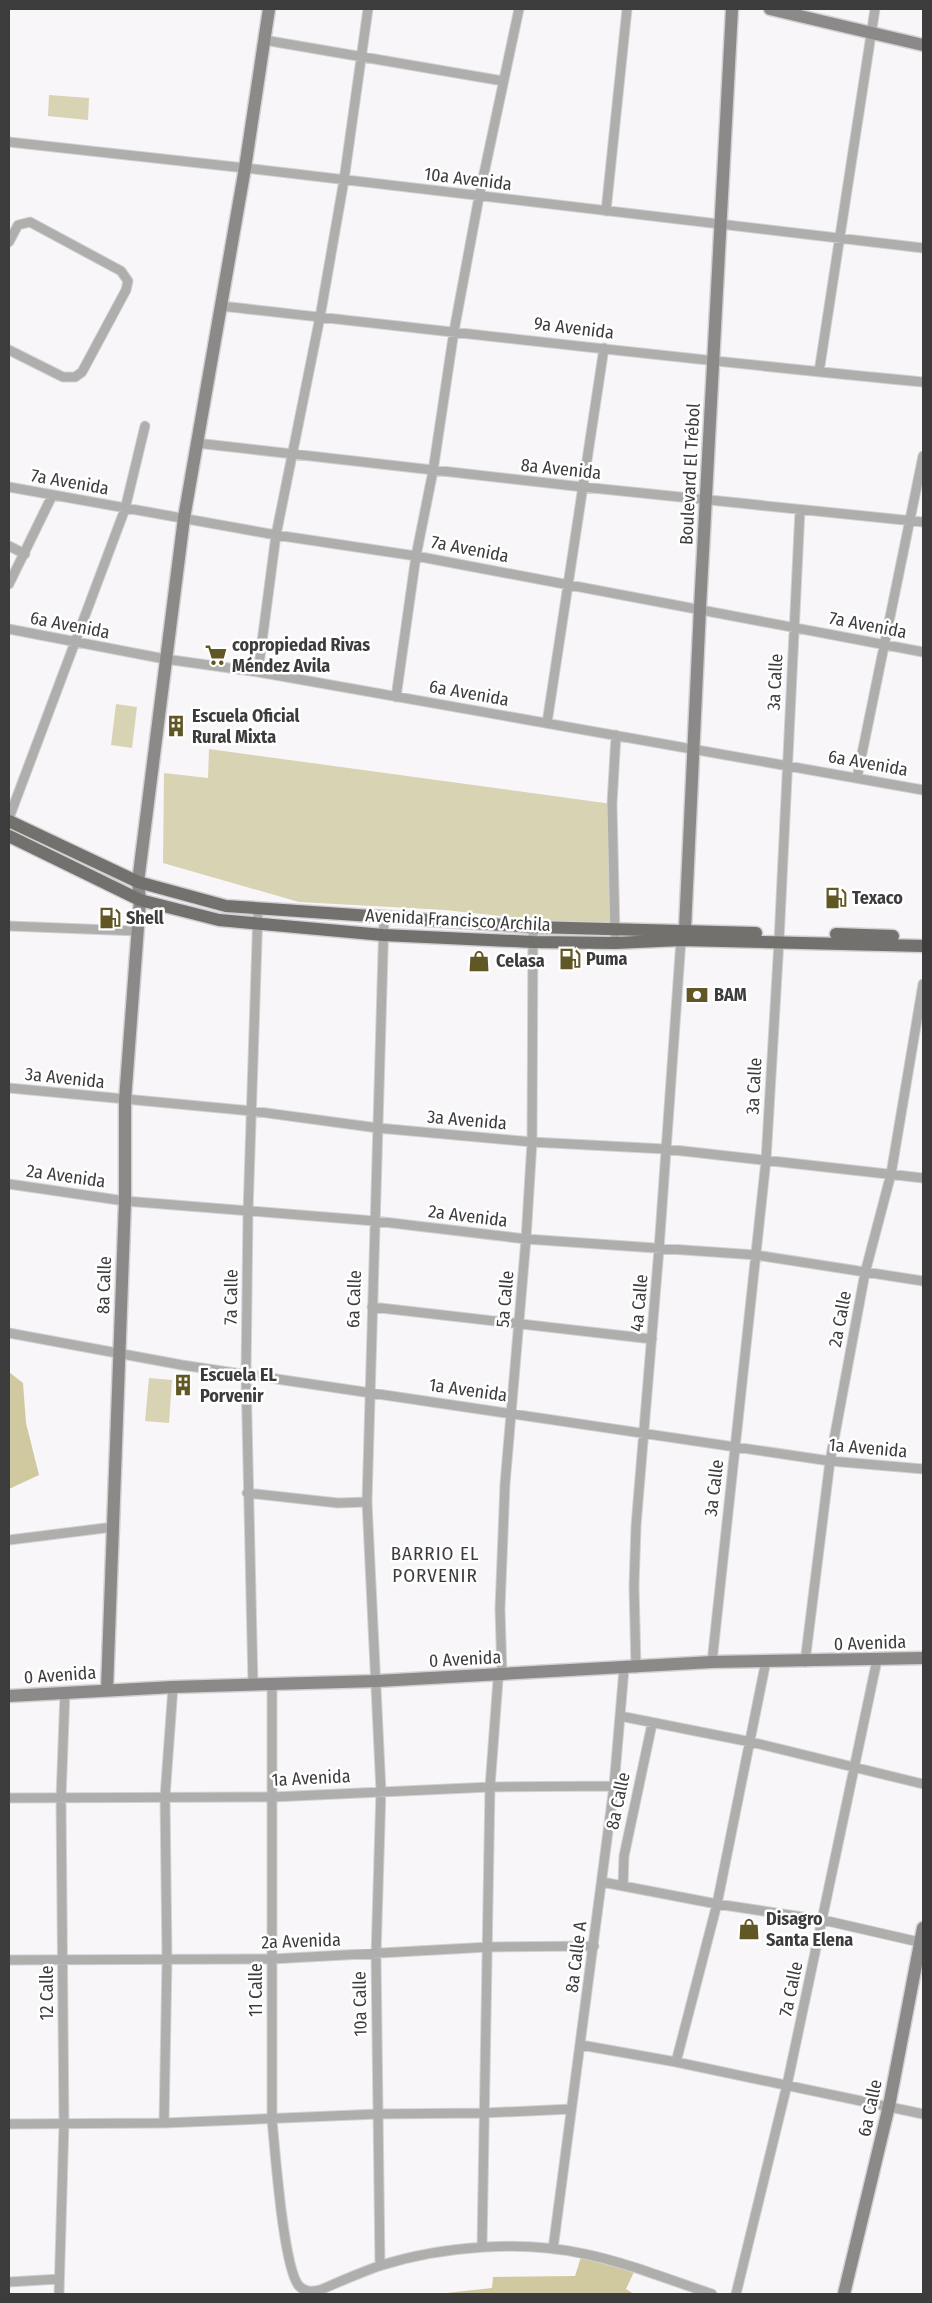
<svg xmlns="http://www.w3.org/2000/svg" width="932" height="2303" font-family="'Fira Sans Condensed',sans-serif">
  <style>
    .green { fill: #d8d3b3 }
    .forest { fill: #d0c99f }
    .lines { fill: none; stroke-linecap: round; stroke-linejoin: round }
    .street-casing { stroke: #d3d1d3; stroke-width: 11 }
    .secondary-casing { stroke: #d3d1d3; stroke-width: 15 }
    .primary-casing { stroke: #d3d1d3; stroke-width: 15 }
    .street { stroke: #aeaeac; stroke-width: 9 }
    .secondary { stroke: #8b8a88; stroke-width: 12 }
    .primary { stroke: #72716e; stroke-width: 12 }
    .labels { text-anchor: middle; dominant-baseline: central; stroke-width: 5; stroke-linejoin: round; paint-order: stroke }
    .street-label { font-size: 18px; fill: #3d3c3d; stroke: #fff }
    .poi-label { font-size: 18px; font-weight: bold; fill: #3d3c3d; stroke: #fff; text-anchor: start }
    .neighbourhood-label { font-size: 19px; letter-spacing: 1px; fill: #3d3c3d; stroke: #fff }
  </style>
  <rect width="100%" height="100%" fill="#f8f6f9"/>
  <path class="green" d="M 49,95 L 89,98 L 88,120 L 48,116 Z
    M 116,704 L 137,707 L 132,748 L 111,745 Z
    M 209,749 L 612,804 L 615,928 L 445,910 L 299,902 L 163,863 L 164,773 L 208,778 Z
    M 149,1378 L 172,1380 L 169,1423 L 145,1421 Z"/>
  <path class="forest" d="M 9,1372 L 23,1383 L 26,1423 L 39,1475 L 9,1489 Z
    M 581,2257 L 634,2272 L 626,2289 L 634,2294 L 437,2294 L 492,2288 L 493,2277 L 575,2276 Z"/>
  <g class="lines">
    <g class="street-casing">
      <path id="street" d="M 264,40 L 503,81
        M 9,142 L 245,168 L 923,248
        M 606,211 L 627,9
        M 9,242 L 18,225 L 30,222 L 121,271 L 128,281 L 126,290 L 82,372 L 75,377 L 63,377 L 9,350
        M 221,306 C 455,332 689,360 923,382
        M 819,372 L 875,9
        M 196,443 L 583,487 L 923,522
        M 9,487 L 276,535 L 416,556 L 923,652
        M 9,546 L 25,554
        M 9,584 L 52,496
        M 9,629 L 165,659 L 258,672 L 923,790
        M 258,672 L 276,535 L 320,317 L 344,180 L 368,9
        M 396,697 L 416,556 L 433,471 L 454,331 L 479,197 L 519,9
        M 547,723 L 604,348
        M 857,778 L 923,456
        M 9,818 L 125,509 L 145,426
        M 9,926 L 137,931
        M 615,935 L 612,804 L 616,735
        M 9,1088 L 252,1111 L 378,1128 L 532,1142 L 665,1149 L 923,1178
        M 9,1184 L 125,1201 L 375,1221 L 526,1239 L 756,1255 L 923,1281
        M 372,1307 L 652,1339
        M 9,1333 L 182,1365 L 830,1461 L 923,1469
        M 247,1493 L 338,1503 L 367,1502
        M 9,1540 L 113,1527
        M 712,1662 L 766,1160 L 779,941 L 800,510
        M 805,1662 L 830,1461 L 865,1273 L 891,1174 L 923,984
        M 636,1668 L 634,1586 L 636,1526 L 659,1249 L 681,940
        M 253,1684 L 246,1375 L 248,1212 L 258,910
        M 272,1685 L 272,2120 C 275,2148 283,2268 299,2286 C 305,2292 311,2292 320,2290 C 339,2282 359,2273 379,2266 C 441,2246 522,2240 585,2254 C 628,2263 670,2280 712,2294
        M 620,1716 L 751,1742 L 923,1784
        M 9,1798 L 273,1797 L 490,1787 L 614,1786
        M 602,1882 L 717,1904 L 823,1920 L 919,1942
        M 623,1886 L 624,1856 L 652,1724
        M 9,1960 L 272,1959 L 489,1947 L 594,1946
        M 581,2045 L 676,2062 L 923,2114
        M 676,2062 L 717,1904 L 766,1661
        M 164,2123 L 167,1960 L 165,1797 L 173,1687
        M 9,2124 L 164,2123 L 378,2114 L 484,2113 L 571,2109
        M 482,2247 L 490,1787 L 498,1680 L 502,1674 L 500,1609 L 505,1484 L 526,1239 L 532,1142 L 533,927
        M 553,2249 L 614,1786 L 624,1669
        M 380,2266 L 376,1955 L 381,1791 L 367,1502 L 384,918
        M 9,2282 L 59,2279
        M 59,2294 L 64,2124 L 61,1799 L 65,1692
        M 736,2294 L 787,2085 L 877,1660"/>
    </g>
    <g class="secondary-casing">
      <path id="secondary" d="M 770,9 L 923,45
        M 681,940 L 685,929 L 700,608 L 732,9
        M 107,1689 L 125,1201 L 125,1100 L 140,900 L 138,882 L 184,518 L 245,168 L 269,9
        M 9,1696 L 173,1687 L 377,1681 L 712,1662 L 923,1658
        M 844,2294 L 889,2106 L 923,1928"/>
    </g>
    <g class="primary-casing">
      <path id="primary" d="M 9,821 L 138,882 L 226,906 L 533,927 L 756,933
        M 9,836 L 140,900 L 219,920 L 383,935 L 533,942 L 615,943 L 681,940 L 923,946
        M 836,934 L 893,936"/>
    </g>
    <use href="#street" class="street"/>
    <use href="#secondary" class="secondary"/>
    <use href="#primary" class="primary"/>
  </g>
  <defs>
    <g id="supermarket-bare" transform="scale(1.725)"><path d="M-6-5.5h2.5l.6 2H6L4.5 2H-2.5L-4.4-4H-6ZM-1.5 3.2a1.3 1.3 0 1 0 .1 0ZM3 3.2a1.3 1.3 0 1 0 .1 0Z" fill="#605724" stroke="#fff" stroke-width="2.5" paint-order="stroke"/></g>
    <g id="building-bare" transform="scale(1.725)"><path d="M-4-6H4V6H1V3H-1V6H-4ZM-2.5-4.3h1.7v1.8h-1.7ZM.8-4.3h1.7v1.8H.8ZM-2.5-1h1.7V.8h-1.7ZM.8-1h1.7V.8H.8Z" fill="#605724" stroke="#fff" stroke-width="2.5" paint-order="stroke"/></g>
    <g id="fuel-bare" transform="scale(1.725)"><path d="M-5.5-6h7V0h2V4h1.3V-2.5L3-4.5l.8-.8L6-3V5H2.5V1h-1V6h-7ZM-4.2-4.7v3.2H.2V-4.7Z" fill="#605724" stroke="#fff" stroke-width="2.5" paint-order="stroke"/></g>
    <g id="shop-bare" transform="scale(1.725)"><path d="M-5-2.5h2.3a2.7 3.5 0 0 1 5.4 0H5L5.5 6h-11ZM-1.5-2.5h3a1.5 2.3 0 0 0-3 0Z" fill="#605724" stroke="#fff" stroke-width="2.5" paint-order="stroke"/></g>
    <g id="bank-bare" transform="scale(1.725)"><path d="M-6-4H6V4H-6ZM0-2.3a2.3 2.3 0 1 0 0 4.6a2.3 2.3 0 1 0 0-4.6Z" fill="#605724" stroke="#fff" stroke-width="2.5" paint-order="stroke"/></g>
  </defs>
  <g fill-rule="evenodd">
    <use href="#supermarket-bare" x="216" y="655"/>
    <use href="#building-bare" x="176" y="726"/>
    <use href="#fuel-bare" x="836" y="898"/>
    <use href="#fuel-bare" x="110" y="918"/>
    <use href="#fuel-bare" x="570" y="959"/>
    <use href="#shop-bare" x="479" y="961"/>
    <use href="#bank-bare" x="697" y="995"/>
    <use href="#building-bare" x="183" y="1385"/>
    <use href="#shop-bare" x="749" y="1929"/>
  </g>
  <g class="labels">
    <g class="street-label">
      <text transform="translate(468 179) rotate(7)">10a Avenida</text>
      <text transform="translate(574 328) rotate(7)">9a Avenida</text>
      <text transform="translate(561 469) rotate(6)">8a Avenida</text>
      <text transform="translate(690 474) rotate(-87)">Boulevard El Trébol</text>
      <text transform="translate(70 482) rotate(10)">7a Avenida</text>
      <text transform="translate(470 549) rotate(11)">7a Avenida</text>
      <text transform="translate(70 625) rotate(11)">6a Avenida</text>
      <text transform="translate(868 625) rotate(11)">7a Avenida</text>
      <text transform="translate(775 682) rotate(-87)">3a Calle</text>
      <text transform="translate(469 693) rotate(10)">6a Avenida</text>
      <text transform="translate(868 763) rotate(10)">6a Avenida</text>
      <text transform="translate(458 920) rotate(3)">Avenida Francisco Archila</text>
      <text transform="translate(65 1078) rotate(6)">3a Avenida</text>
      <text transform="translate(754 1086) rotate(-87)">3a Calle</text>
      <text transform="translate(467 1120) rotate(5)">3a Avenida</text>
      <text transform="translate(66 1176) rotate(8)">2a Avenida</text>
      <text transform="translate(468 1216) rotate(7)">2a Avenida</text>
      <text transform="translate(104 1285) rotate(-88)">8a Calle</text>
      <text transform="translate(231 1297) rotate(-89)">7a Calle</text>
      <text transform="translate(354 1299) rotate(-88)">6a Calle</text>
      <text transform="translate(505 1299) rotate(-85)">5a Calle</text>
      <text transform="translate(639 1303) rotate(-85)">4a Calle</text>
      <text transform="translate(840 1319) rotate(-79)">2a Calle</text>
      <text transform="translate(468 1390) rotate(8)">1a Avenida</text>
      <text transform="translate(868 1448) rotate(5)">1a Avenida</text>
      <text transform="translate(714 1488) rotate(-83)">3a Calle</text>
      <text transform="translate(870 1643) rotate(-2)">0 Avenida</text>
      <text transform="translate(465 1659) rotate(-3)">0 Avenida</text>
      <text transform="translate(60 1675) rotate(-4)">0 Avenida</text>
      <text transform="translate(311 1778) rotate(-3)">1a Avenida</text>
      <text transform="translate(618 1801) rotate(-78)">8a Calle</text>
      <text transform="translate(301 1941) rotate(-2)">2a Avenida</text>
      <text transform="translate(576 1957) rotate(-83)">8a Calle A</text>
      <text transform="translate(791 1989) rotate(-78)">7a Calle</text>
      <text transform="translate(256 1990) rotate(-90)">11 Calle</text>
      <text transform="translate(47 1993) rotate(-90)">12 Calle</text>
      <text transform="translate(360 2004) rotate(-91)">10a Calle</text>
      <text transform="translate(870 2108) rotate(-78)">6a Calle</text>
    </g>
    <g class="poi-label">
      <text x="232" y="645">copropiedad Rivas<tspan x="232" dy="21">Méndez Avila</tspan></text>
      <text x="192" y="716">Escuela Oficial<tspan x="192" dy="21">Rural Mixta</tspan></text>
      <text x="852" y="898">Texaco</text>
      <text x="126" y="918">Shell</text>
      <text x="586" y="959">Puma</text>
      <text x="496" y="961">Celasa</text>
      <text x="714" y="995">BAM</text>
      <text x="200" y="1375">Escuela EL<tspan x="200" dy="21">Porvenir</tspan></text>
      <text x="766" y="1919">Disagro<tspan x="766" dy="21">Santa Elena</tspan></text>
    </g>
    <g class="neighbourhood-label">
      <text x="435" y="1553">BARRIO EL<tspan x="435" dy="22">PORVENIR</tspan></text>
    </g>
  </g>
  <rect width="932" height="2303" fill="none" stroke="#3d3c3d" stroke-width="20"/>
</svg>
